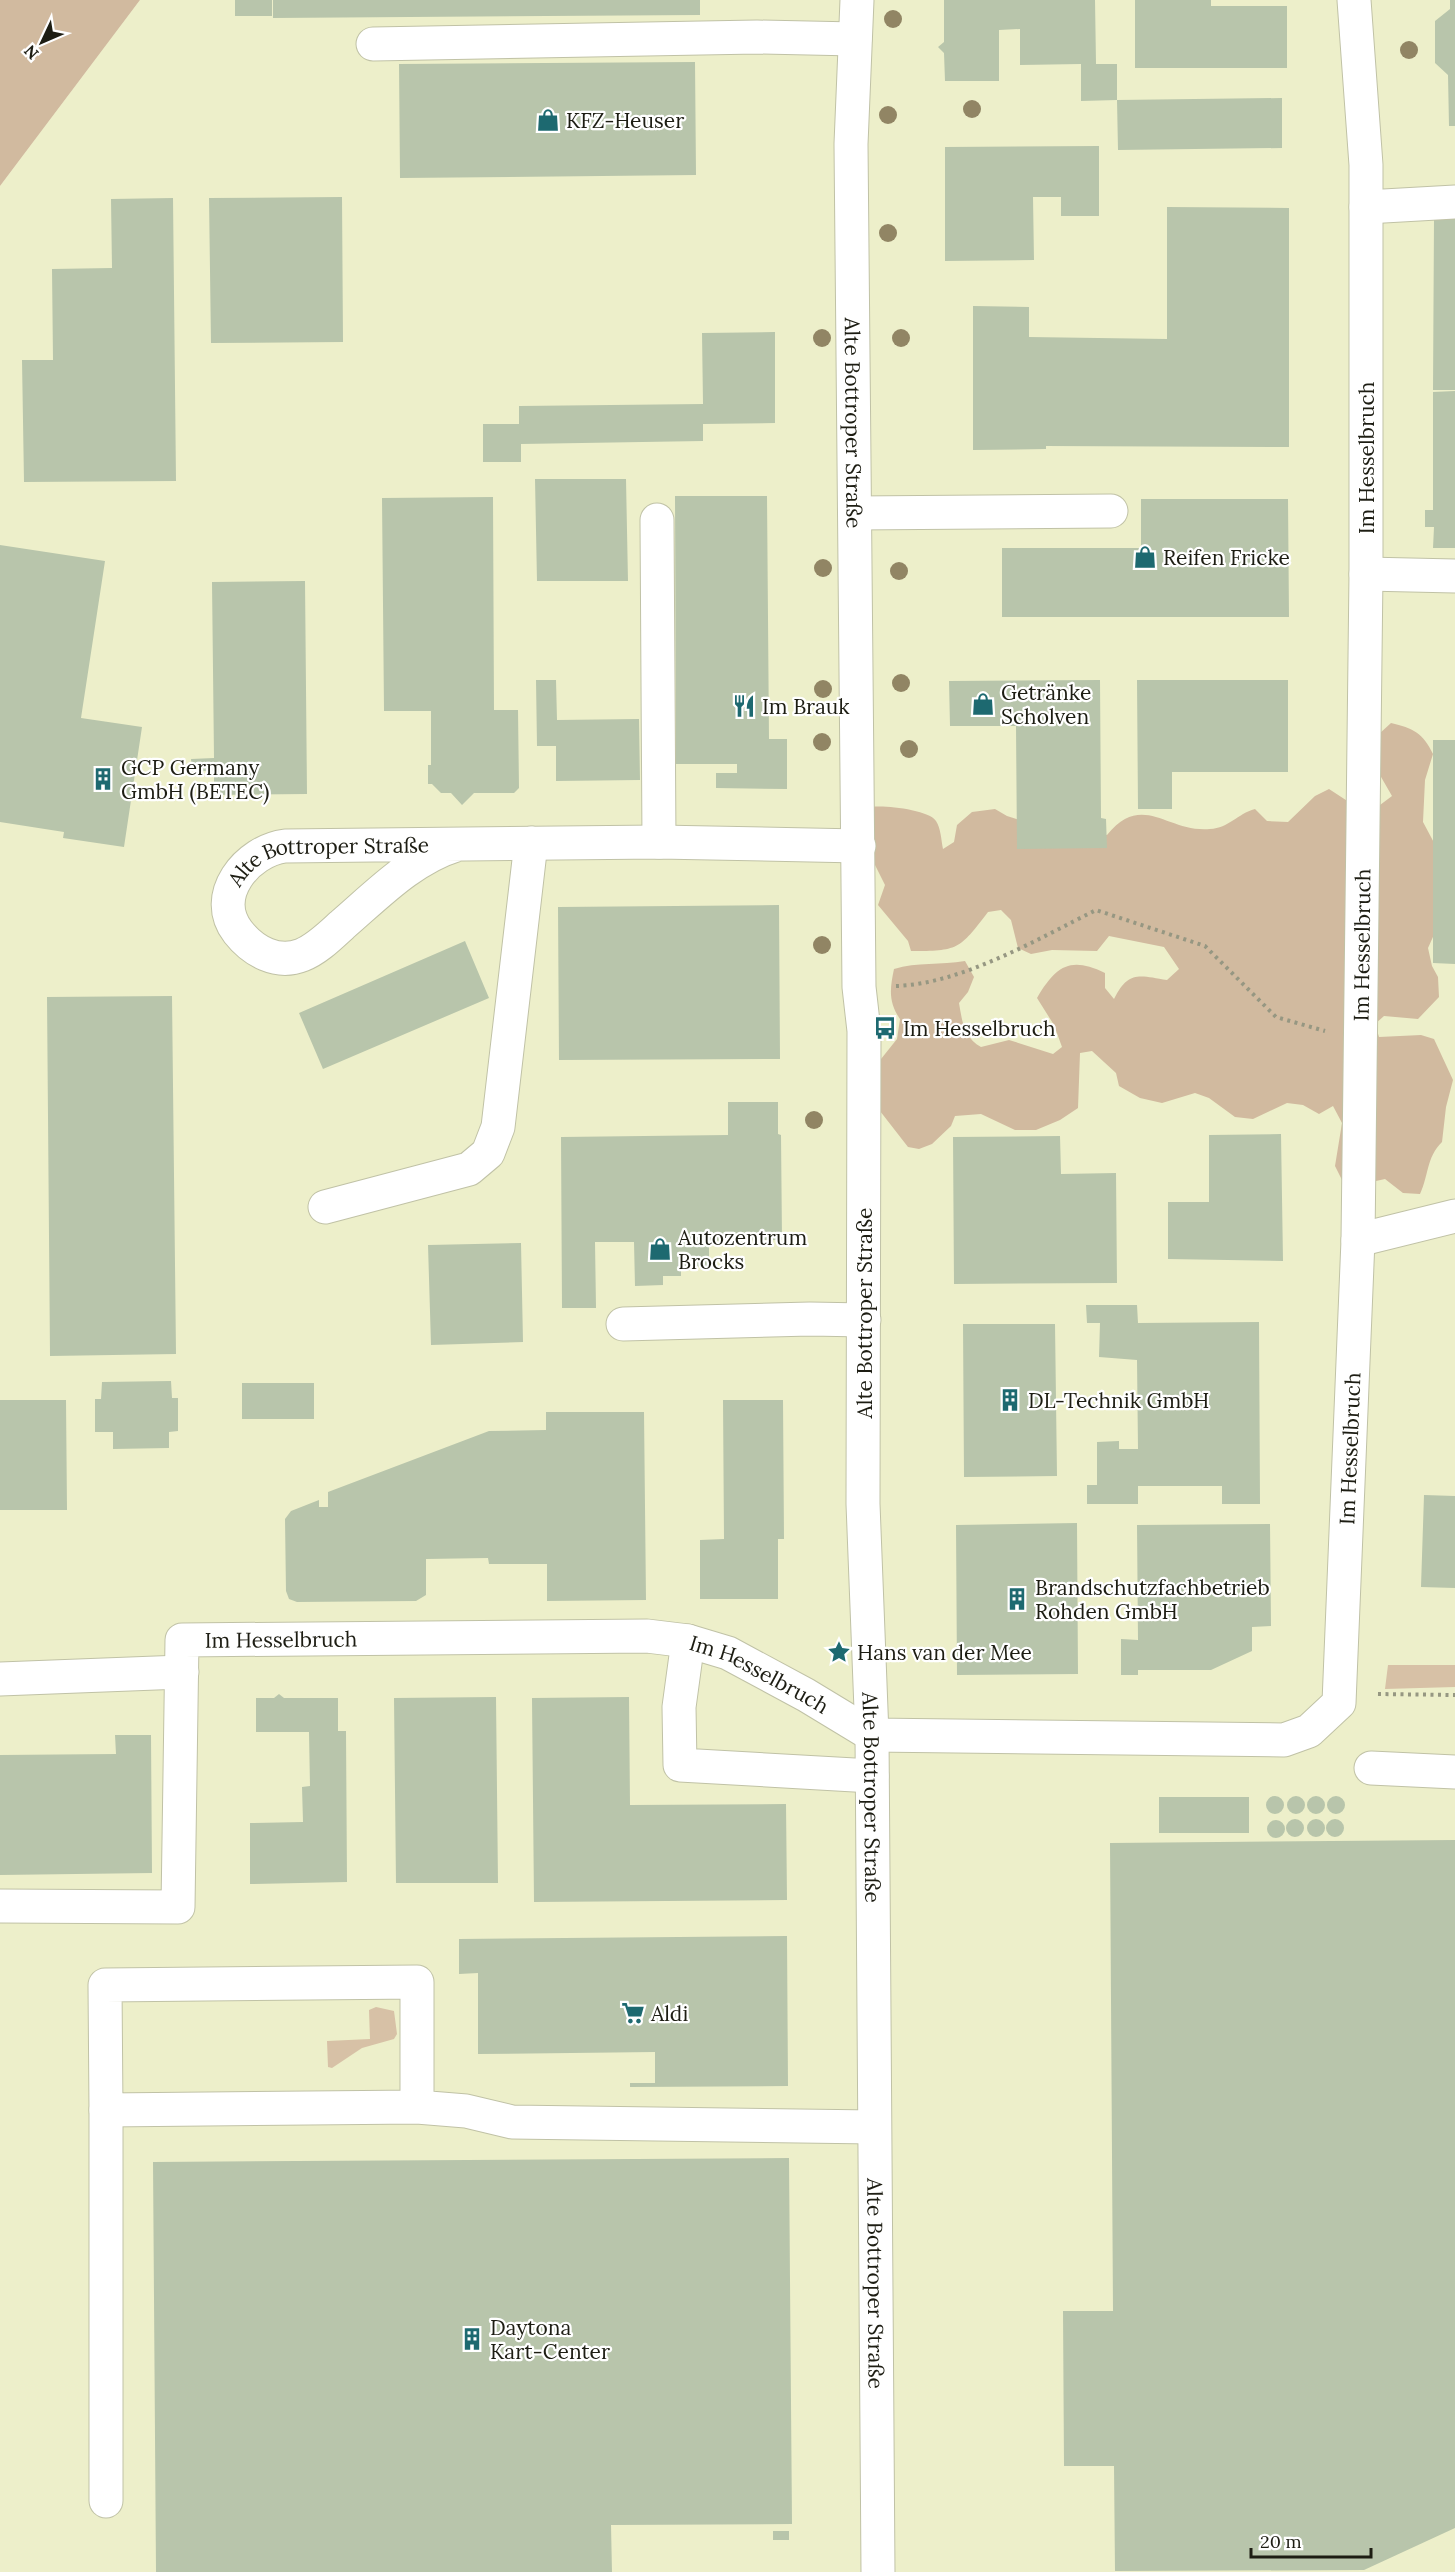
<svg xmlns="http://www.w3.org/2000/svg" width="1455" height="2572" font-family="Lora,serif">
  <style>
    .built { fill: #edefca }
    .green { fill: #d7c1a6 }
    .forest { fill: #d1ba9f }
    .building { fill: #b8c5ab }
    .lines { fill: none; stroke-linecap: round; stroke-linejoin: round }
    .minor-casing { stroke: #c0c2a6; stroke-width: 35 }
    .path { stroke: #969782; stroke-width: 4; stroke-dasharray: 3 4.5; stroke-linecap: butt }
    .minor { stroke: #fff; stroke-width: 33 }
    .tree { fill: #918564 }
    .labels { text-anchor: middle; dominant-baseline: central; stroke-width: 4.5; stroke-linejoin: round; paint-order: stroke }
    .poi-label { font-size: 21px; fill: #1d1d13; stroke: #fff; text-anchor: start }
    .street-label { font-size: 21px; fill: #1d1d13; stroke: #fff }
  </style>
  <rect width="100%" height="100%" fill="#f8fadc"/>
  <path class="built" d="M 140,0 L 1455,0 L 1455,2572 L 0,2572 L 0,186 Z"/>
  <path class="green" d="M 1388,1665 L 1455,1665 L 1455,1687 L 1385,1689 Z
    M 376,2007 L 394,2011 L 397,2034 L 394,2039 L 362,2048 L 332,2068 L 328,2067 L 327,2041 L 370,2039 L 369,2010 Z"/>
  <path class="forest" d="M 0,0 L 140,0 L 0,186 Z
    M 1391,723 C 1413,728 1423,733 1433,754 L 1425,780 L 1423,822 L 1448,869 L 1437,928 L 1428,948 L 1432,966 L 1438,977 L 1439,997 L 1418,1019 L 1384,1016 L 1375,1024 L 1379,1037 L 1421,1035 L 1434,1039 L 1453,1080 L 1446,1107 L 1442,1142 C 1426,1158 1429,1175 1420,1194 L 1403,1193 L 1385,1179 L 1376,1181 L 1365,1190 L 1343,1182 L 1335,1166 L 1342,1123 L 1333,1106 L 1319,1114 L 1303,1105 L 1287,1103 L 1253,1119 L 1235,1117 L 1209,1098 L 1195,1093 L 1162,1103 L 1140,1098 L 1119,1086 L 1116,1073 L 1092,1051 L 1080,1053 L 1078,1108 L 1060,1120 L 1036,1130 L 1015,1130 L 981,1114 L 955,1116 L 951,1126 L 932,1144 L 919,1149 L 908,1147 L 880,1111 L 881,1059 L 897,1039 L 900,1019 C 888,1002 890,988 894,969 C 917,962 941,965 965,961 L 974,977 L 968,992 L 959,1003 C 962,1021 964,1038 981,1047 L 1009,1040 L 1053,1054 L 1062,1047 L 1054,1025 L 1037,998 C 1056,966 1070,956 1105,973 L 1105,988 L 1114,999 C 1128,971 1138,975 1167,980 L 1179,969 L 1164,947 L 1109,936 L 1097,951 L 1052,950 L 1031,954 L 1018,948 L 1011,920 L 1001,910 L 988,912 C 959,950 958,951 911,951 L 908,941 L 878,905 L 885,885 L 870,855 L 872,807 C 885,805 929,810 936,821 C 941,829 941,839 943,849 L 954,842 L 957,825 L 972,812 L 995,809 L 1007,816 L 1036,825 L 1107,835 C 1143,791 1167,833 1210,829 C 1229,828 1237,814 1255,809 L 1267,821 L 1288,822 L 1315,796 L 1329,789 L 1355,806 L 1372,811 L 1392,796 L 1373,763 L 1379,734 Z"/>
  <path class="building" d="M 235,0 L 272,0 L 272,16 L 235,16 Z
    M 273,0 L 700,0 L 700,15 L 273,18 Z
    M 944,0 L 1095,0 L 1096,64 L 1117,64 L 1117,100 L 1282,98 L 1282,148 L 1118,150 L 1117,100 L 1081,101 L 1081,64 L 1020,65 L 1020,29 L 999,30 L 999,81 L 945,81 L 944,53 L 938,47 L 944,42 Z
    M 1135,0 L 1211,0 L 1211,6 L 1287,6 L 1287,68 L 1135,68 Z
    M 1450,0 L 1455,0 L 1455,126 L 1449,126 L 1448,75 L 1435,63 L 1435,21 L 1450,9 Z
    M 695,62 L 696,175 L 400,178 L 399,64 Z
    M 1099,146 L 1099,216 L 1061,216 L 1061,197 L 1033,197 L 1034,260 L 945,261 L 945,147 Z
    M 342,197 L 343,342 L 211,343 L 209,198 Z
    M 173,198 L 176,481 L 24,482 L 22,360 L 53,360 L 52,269 L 112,268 L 111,199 Z
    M 1167,207 L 1289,208 L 1289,447 L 1046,446 L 1046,449 L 973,450 L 973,306 L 1029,307 L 1029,337 L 1167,339 Z
    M 1434,219 L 1455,219 L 1455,390 L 1433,390 Z
    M 775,332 L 775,423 L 703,424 L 703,441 L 521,444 L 521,462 L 483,462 L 483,424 L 519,424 L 519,406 L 703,404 L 702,333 Z
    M 1455,391 L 1455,548 L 1433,548 L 1434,527 L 1425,527 L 1425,510 L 1433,510 L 1433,392 Z
    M 535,479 L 626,479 L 628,581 L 537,581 Z
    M 675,496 L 767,496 L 769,739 L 787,739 L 787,789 L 716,788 L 716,773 L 737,773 L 737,764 L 676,764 Z
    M 493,497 L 494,710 L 518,710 L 519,788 L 514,793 L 474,793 L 462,805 L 451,793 L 441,793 L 432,784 L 428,784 L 428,765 L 431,765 L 431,711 L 384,711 L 382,498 Z
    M 1141,499 L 1288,499 L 1289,617 L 1002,617 L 1002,548 L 1141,548 Z
    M 0,545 L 105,561 L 81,718 L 142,727 L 124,847 L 63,838 L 64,832 L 0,822 Z
    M 305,581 L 307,794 L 214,795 L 214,771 L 192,771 L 191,759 L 214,758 L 212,582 Z
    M 536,680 L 556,680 L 557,720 L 639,719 L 640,780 L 556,781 L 556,746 L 537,746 Z
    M 1100,680 L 1101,818 L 1106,819 L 1107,848 L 1017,849 L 1016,726 L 950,726 L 949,681 Z
    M 1137,680 L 1288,680 L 1288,772 L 1172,772 L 1172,809 L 1138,809 Z
    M 1433,740 L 1455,740 L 1455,964 L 1433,963 Z
    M 779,905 L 780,1059 L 559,1060 L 558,907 Z
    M 465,941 L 489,998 L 323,1069 L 299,1013 Z
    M 172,996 L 176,1354 L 50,1356 L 47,997 Z
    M 728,1102 L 778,1102 L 778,1134 L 781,1135 L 782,1240 L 709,1241 L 709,1266 L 681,1267 L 681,1276 L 663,1276 L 663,1285 L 635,1286 L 634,1242 L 595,1242 L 596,1308 L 562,1308 L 561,1137 L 728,1135 Z
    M 1281,1134 L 1283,1261 L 1168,1259 L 1168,1202 L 1209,1202 L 1209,1135 Z
    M 1060,1136 L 1061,1174 L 1116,1173 L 1117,1283 L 954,1284 L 953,1137 Z
    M 521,1243 L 523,1342 L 431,1345 L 428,1245 Z
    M 1086,1305 L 1137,1305 L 1138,1323 L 1259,1322 L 1260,1504 L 1222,1504 L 1222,1486 L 1138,1486 L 1138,1504 L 1087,1504 L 1087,1485 L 1097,1485 L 1097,1442 L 1119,1441 L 1119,1449 L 1138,1449 L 1137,1360 L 1099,1357 L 1100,1323 L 1087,1323 Z
    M 963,1324 L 1055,1324 L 1057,1476 L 964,1477 Z
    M 171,1381 L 172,1398 L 178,1398 L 178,1431 L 169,1432 L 169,1448 L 113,1449 L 113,1432 L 95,1432 L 95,1399 L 101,1399 L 102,1382 Z
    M 242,1383 L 314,1383 L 314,1419 L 242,1419 Z
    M 0,1400 L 66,1400 L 67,1510 L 0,1510 Z
    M 723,1400 L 783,1400 L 784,1539 L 778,1539 L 778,1599 L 700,1599 L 700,1540 L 724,1539 Z
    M 546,1412 L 644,1412 L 646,1600 L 547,1601 L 547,1564 L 489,1564 L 488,1558 L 426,1559 L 426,1595 L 416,1601 L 297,1602 L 289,1599 L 286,1591 L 285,1519 L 291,1511 L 319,1500 L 319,1507 L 328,1507 L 328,1492 L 489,1431 L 546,1430 Z
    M 1424,1495 L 1455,1496 L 1455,1588 L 1421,1587 Z
    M 1077,1523 L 1078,1674 L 957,1675 L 956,1525 Z
    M 1270,1524 L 1271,1626 L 1252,1627 L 1252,1651 L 1211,1670 L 1138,1670 L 1138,1675 L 1121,1675 L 1121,1639 L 1138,1640 L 1137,1525 Z
    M 279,1694 L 284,1698 L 338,1698 L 338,1731 L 346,1731 L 347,1882 L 250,1884 L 250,1823 L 303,1822 L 302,1787 L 310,1786 L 309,1732 L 256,1732 L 256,1698 L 274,1698 Z
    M 496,1697 L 498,1883 L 396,1883 L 394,1698 Z
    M 629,1697 L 630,1805 L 786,1804 L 787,1900 L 534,1902 L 532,1698 Z
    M 115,1735 L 151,1735 L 152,1873 L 0,1875 L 0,1755 L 116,1754 Z
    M1287 1805a9 9 0 1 1 18 0a9 9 0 1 1-18 0Z
    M1307 1805a9 9 0 1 1 18 0a9 9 0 1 1-18 0Z
    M1327 1805a9 9 0 1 1 18 0a9 9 0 1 1-18 0Z
    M1266 1805a9 9 0 1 1 18 0a9 9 0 1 1-18 0Z
    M 1159,1797 L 1249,1797 L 1249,1833 L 1159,1833 Z
    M1326 1828a9 9 0 1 1 18 0a9 9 0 1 1-18 0Z
    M1286 1828a9 9 0 1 1 18 0a9 9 0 1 1-18 0Z
    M1307 1828a9 9 0 1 1 18 0a9 9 0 1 1-18 0Z
    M1267 1829a9 9 0 1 1 18 0a9 9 0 1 1-18 0Z
    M 1455,1840 L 1455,2528 L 1364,2570 L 1115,2571 L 1114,2466 L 1064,2466 L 1063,2311 L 1113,2311 L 1110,1843 Z
    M 787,1936 L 788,2086 L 630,2087 L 630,2083 L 655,2083 L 655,2052 L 478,2054 L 478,1973 L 459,1974 L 459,1939 Z
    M 789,2158 L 792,2524 L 611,2525 L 612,2572 L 156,2572 L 153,2162 Z
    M 773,2531 L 789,2531 L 789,2540 L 773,2540 Z"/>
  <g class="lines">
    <g class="minor-casing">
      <g id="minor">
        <path id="s1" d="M 857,0 L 851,144 L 859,987 L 864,1031 L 863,1504 L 872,1735 L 878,2572"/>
        <path d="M 373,44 L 757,37 L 855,39"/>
        <path d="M 1366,207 L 1455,202"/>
        <path d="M 855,513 L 1111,511"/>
        <path d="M 657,520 L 659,842"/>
        <path d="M 1366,574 L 1455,576"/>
        <path id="s2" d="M 456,845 C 411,859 377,895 342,925 C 330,936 317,949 302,955 C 277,965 253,951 238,932 C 210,896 247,851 285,846 L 659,842 L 859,846"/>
        <path d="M 325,1207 L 469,1169 L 488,1153 L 498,1127 L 531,843"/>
        <path d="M 1358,1240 L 1455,1216"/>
        <path d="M 623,1324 L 810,1319 L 864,1320"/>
        <path d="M 688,1641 L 679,1707 L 680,1765 L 872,1776"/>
        <path d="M 0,1679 L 182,1672"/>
        <path d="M 1371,1768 L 1455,1772"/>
        <path id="s3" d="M 0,1906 L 178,1907 L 182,1640 L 647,1636 L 688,1641 L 728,1653 L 806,1695 L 872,1735 L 1284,1740 L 1309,1731 L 1339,1703 L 1358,1240 L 1366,574 L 1366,165 L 1354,0"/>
        <path d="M 417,2107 L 417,1982 L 105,1985 L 106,2110 L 417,2107 L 466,2111 L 512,2122 L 874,2127"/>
        <path d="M 106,2110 L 106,2501"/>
      </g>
    </g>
    <path class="path" d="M 896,986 C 961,984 1038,939 1096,910 L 1205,946 L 1276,1017 L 1325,1031
      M 1378,1694 L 1455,1695"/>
    <use href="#minor" class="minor"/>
  </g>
  <g class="tree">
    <circle cx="893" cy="19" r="9"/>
    <circle cx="1409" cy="50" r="9"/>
    <circle cx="972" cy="109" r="9"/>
    <circle cx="888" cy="115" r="9"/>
    <circle cx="888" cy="233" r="9"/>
    <circle cx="822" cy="338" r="9"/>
    <circle cx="901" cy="338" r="9"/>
    <circle cx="823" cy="568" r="9"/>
    <circle cx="899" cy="571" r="9"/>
    <circle cx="901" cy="683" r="9"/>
    <circle cx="823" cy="689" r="9"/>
    <circle cx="822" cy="742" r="9"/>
    <circle cx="909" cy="749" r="9"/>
    <circle cx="822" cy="945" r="9"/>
    <circle cx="814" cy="1120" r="9"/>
  </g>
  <defs>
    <g id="shop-bare" transform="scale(1.8)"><path d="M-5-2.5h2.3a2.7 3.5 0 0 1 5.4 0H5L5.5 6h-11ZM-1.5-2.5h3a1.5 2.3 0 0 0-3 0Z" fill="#1d6970" stroke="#fff" stroke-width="2.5" paint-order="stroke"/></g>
    <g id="restaurant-bare" transform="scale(1.8)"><path d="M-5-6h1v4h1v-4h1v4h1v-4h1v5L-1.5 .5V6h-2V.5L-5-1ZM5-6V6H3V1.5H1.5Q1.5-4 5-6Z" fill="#1d6970" stroke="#fff" stroke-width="2.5" paint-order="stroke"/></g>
    <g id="building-bare" transform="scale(1.8)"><path d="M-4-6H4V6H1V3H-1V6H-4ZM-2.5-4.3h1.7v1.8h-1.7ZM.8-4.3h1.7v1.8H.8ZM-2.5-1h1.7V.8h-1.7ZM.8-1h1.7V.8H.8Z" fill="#1d6970" stroke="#fff" stroke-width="2.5" paint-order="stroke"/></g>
    <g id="bus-bare" transform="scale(1.8)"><path d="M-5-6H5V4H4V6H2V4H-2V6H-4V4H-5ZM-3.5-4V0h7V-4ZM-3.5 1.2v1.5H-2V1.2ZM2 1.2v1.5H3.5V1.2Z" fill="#1d6970" stroke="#fff" stroke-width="2.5" paint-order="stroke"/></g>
    <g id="sight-bare" transform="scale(1.8)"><path d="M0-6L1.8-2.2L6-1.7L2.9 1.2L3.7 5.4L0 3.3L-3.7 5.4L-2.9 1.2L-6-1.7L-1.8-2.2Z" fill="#1d6970" stroke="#fff" stroke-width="2.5" paint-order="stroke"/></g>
    <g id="supermarket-bare" transform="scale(1.8)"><path d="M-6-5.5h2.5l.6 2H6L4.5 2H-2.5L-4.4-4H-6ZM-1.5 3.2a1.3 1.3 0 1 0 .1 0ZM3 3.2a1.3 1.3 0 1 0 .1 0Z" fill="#1d6970" stroke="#fff" stroke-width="2.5" paint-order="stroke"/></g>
  </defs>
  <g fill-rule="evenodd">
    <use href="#shop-bare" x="548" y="120"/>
    <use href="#shop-bare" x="1145" y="557"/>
    <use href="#shop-bare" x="983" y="704"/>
    <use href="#restaurant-bare" x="744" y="706"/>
    <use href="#building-bare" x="103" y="779"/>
    <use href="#bus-bare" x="885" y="1028"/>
    <use href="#shop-bare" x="660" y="1249"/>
    <use href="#building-bare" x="1010" y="1400"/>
    <use href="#building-bare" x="1017" y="1599"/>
    <use href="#sight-bare" x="839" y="1652"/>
    <use href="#supermarket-bare" x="633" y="2013"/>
    <use href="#building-bare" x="472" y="2339"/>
  </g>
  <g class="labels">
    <g class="poi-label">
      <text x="566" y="120">KFZ-Heuser</text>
      <text x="1163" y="557">Reifen Fricke</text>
      <text x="1001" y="692">Getränke<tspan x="1001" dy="24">Scholven</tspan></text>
      <text x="762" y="706">Im Brauk</text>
      <text x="121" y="767">GCP Germany<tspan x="121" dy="24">GmbH (BETEC)</tspan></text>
      <text x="903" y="1028">Im Hesselbruch</text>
      <text x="678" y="1237">Autozentrum<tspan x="678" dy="24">Brocks</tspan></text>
      <text x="1028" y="1400">DL-Technik GmbH</text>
      <text x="1035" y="1587">Brandschutzfachbetrieb<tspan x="1035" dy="24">Rohden GmbH</tspan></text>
      <text x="857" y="1652">Hans van der Mee</text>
      <text x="651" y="2013">Aldi</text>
      <text x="490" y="2327">Daytona<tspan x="490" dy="24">Kart-Center</tspan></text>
    </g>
    <g class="street-label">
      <text stroke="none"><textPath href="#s1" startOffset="423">Alte Bottroper Straße</textPath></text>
      <text transform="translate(1366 458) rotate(-90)">Im Hesselbruch</text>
      <text stroke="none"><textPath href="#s2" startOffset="420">Alte Bottroper Straße</textPath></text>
      <text stroke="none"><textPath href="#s3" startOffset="2397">Im Hesselbruch</textPath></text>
      <text transform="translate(864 1313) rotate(-90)">Alte Bottroper Straße</text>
      <text stroke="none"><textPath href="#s3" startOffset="1893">Im Hesselbruch</textPath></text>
      <text stroke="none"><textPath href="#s3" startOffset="544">Im Hesselbruch</textPath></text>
      <text stroke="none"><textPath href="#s3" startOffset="1030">Im Hesselbruch</textPath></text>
      <text stroke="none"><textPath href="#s1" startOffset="1798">Alte Bottroper Straße</textPath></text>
      <text stroke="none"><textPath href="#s1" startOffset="2284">Alte Bottroper Straße</textPath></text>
    </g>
  </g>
  <g transform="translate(42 42) rotate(226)" stroke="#ffffff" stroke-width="4.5" paint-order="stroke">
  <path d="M0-4.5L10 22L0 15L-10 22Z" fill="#1d1d13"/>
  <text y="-9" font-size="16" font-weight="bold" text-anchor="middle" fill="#1d1d13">N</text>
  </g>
  <path d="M1251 2548v9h120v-9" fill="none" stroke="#1d1d13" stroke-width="3"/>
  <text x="1260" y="2548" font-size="18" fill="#1d1d13" stroke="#ffffff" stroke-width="4.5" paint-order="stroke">20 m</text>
</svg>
